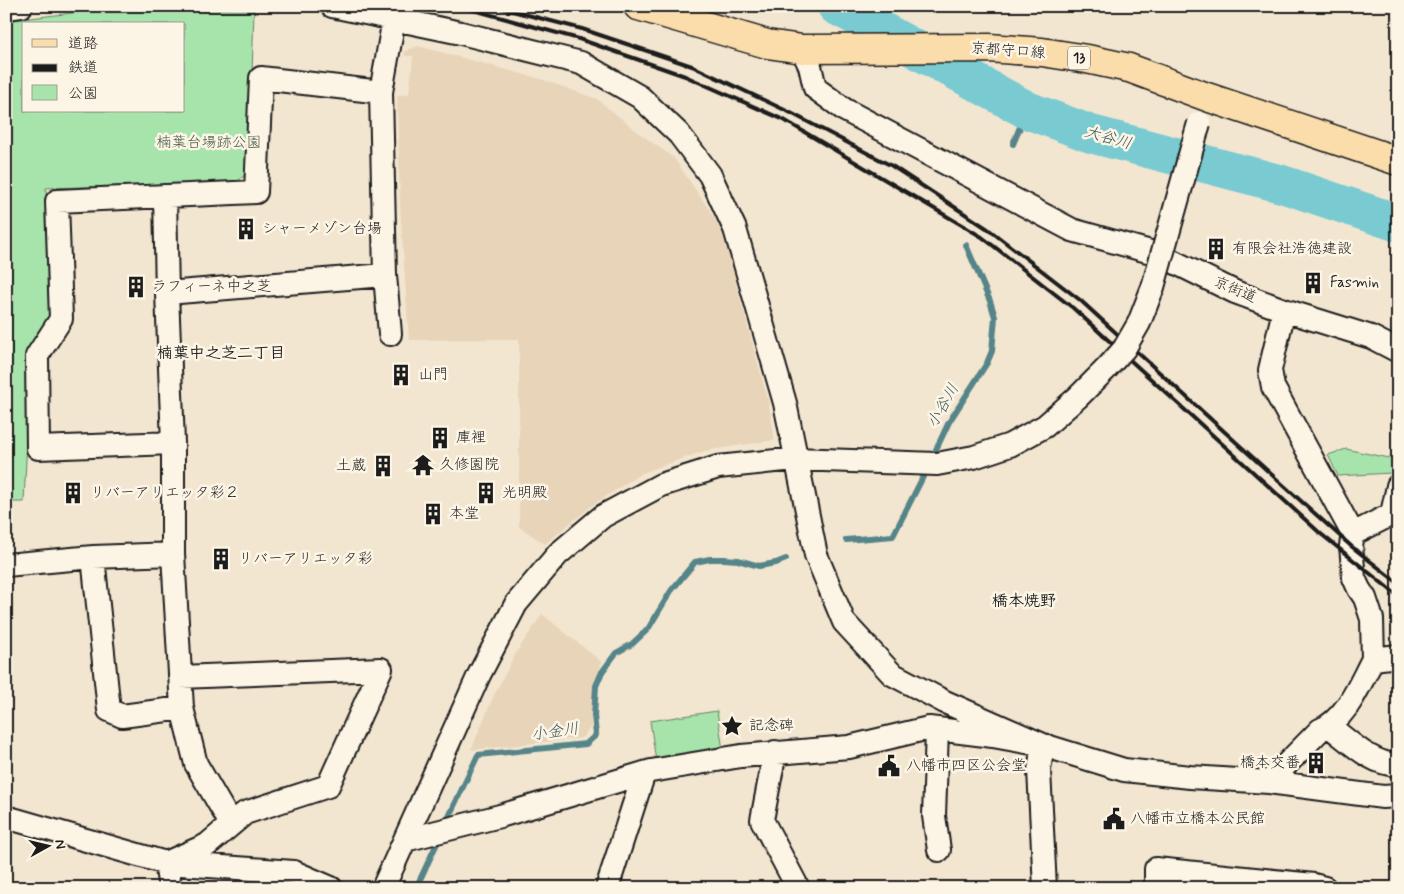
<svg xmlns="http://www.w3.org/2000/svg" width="1404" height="894" font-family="Mynerve,'Klee One',sans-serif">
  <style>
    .built { fill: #e8d5b9 }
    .green { fill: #a7e4ab; stroke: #628064; fill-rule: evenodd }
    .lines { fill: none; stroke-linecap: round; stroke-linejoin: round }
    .stream { stroke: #548489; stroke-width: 6 }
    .river { stroke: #79cad1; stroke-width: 38 }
    .minor-casing { stroke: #1c1c1c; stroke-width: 26 }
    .major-casing { stroke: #1c1c1c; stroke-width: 31 }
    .minor { stroke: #fcf5e5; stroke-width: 22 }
    .major { stroke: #fbddab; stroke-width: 28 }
    .rail { stroke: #1c1c1c; stroke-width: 4 }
    .minor-bridge-casing { stroke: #1c1c1c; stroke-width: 26; stroke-linecap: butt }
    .minor-bridge { stroke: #fcf5e5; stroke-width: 22 }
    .labels { text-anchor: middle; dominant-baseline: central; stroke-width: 5; stroke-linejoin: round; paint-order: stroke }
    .shield { fill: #fcf5e5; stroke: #5f5d58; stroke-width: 1 }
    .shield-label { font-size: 14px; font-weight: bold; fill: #1c1c1c }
    .street-label { font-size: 15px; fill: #1c1c1c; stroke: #fcf5e5 }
    .park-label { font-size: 15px; fill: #465847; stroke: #fcf5e5 }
    .poi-label { font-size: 15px; fill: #1c1c1c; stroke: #fcf5e5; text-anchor: start }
    .water-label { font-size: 16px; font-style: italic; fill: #3d595b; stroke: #fcf5e5 }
    .neighbourhood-label { font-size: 16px; font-weight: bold; fill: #1c1c1c; stroke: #fcf5e5 }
  </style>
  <rect width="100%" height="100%" fill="#f3e6d1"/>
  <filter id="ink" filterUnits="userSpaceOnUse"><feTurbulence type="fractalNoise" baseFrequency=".02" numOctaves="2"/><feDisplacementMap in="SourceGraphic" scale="10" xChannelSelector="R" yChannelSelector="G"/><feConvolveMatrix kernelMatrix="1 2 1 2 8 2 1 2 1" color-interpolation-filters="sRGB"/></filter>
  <g filter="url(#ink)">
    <path class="built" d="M 418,46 L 541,79 L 597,99 L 638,132 L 674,158 L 721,227 L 769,404 L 775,440 L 705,451 L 642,473 L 593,505 L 545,544 L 519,527 L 519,339 L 409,340 L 400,207 L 397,95 L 409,94 L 413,56 L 404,56 L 405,51 Z
      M 542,614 L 602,662 L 592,691 L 591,727 L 582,738 L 471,750 L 493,697 L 516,653 Z"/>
    <path class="green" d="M 113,8 L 254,10 L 249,172 L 235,183 L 46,188 L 51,320 L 31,355 L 24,502 L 6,502 L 6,21 ZM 24,24 L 184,24 L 184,111 L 24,111 Z
      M 1346,449 L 1393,459 L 1391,473 L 1338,476 L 1328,455 Z
      M 717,711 L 723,750 L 656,761 L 650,721 Z"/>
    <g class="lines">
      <path class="stream" d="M 1013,144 L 1027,110
        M 932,458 L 949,422 L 987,363 L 992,351 L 995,317 L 990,301 L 966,245
        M 846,540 L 893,536 L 928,467
        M 446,823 L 478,755 L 586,744 L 596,735 L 594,715 L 596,686 L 602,672 L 616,653 L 632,644 L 648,629 L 671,591 L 695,562 L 710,559 L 724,559 L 738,560 L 759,566 L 776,563 L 786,559
        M 416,888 L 440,837"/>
      <path class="river" d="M 836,6 L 846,11 L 1027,110 L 1091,134 L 1282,184 L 1398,223"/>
      <g class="minor-casing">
        <path id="minor" d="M 332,6 L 461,33 L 581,63 L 640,97 L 679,134 L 710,175 L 735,229 L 785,403 L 816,555 L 844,622 L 892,674 L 945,702 L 1043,745 L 1124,770 L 1190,777 L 1269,782 L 1320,730 C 1347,719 1360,683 1373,659 L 1398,656
          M 6,8 L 21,6
          M 802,49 L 810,66 L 815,88 L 845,110 L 1072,230 L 1158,254 L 1235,292 L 1284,310 L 1371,337 L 1398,351
          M 165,196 L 167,293
          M 1284,310 L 1270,370 L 1273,387 L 1353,534 L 1351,546 L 1354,578 L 1359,589 L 1365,598 L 1372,619 L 1373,659
          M 390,334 L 385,275 L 381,92 L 394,19
          M 173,443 L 38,448 L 37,356 L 61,319 L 57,201 L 256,192 L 261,78 L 381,92
          M 1353,534 L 1392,514 L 1398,486
          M 93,557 L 109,710 L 122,716 L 182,708
          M 6,565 L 93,557 L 173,554
          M 1329,726 C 1349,741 1372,765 1398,765
          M 937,730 L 934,816 L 939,850
          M 775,752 L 762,820 L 798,888
          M 1269,782 L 1383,797 L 1398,796
          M 6,817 L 166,863 L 294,872 L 331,888
          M 231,824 L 196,764 L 182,708 L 173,554 L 173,443 L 167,293 L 385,275
          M 405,840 L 500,816 L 651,771 L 741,756 L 849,747 L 929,728 L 993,736 L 1043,745 L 1039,770 L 1045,888
          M 170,888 L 166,863 L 207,845 L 245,813 L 328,786 L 381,669 L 180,677
          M 383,888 L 479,675 L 516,604 L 558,554 L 603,516 L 661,485 L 718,467 L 795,459 L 937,464 L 974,457 L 1010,445 L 1045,426 L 1078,397 L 1106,369
          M 607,888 L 644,773
          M 1156,888 L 1156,869 L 1314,885 L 1325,888"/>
      </g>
      <g class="major-casing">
        <path id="major" d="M 638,6 L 767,44 L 802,49 L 989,48 L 1042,52 L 1087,59 L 1129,68 L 1207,97 L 1398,161"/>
      </g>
      <use href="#minor" class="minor"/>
      <use href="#major" class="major"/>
      <path class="rail" d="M 459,6 L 579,39 L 685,76 L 784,120 L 982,237 L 1073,308 L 1321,534 L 1398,596
        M 493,6 L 582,29 L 692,66 L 789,112 L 892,166 L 988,229 L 1080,300 L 1271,474 L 1351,546 L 1398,583"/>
      <g class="minor-bridge-casing">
        <path id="minor-bridge" d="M 1106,369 L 1124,349 L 1139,323 L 1153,287 L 1199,123"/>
      </g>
      <use href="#minor-bridge" class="minor-bridge"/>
    </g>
  </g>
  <defs>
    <g id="building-bare" transform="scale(1.725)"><path d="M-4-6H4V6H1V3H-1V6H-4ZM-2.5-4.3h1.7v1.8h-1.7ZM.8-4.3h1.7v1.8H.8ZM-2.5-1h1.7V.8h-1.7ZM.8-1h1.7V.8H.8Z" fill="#1c1c1c" stroke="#fcf5e5" stroke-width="2.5" paint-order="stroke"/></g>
    <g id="temple-bare" transform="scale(1.725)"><path d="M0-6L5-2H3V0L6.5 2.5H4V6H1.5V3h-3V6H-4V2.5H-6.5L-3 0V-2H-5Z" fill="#1c1c1c" stroke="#fcf5e5" stroke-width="2.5" paint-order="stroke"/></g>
    <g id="sight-bare" transform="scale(1.725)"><path d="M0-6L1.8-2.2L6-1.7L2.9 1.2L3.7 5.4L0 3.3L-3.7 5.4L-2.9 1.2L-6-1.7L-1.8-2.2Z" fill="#1c1c1c" stroke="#fcf5e5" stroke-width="2.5" paint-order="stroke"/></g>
    <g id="civic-bare" transform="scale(1.725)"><path d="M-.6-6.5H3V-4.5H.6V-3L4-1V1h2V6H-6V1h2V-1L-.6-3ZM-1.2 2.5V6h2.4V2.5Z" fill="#1c1c1c" stroke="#fcf5e5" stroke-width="2.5" paint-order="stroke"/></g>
  </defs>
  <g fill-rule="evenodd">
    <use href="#building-bare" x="246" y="229"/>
    <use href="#building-bare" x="1216" y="249"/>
    <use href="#building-bare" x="1313" y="283"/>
    <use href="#building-bare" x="136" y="287"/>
    <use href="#building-bare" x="401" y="375"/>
    <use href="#building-bare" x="440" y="438"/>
    <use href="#temple-bare" x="423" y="465"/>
    <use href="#building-bare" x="383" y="466"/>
    <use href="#building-bare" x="73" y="493"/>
    <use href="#building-bare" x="486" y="493"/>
    <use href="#building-bare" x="433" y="514"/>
    <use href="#building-bare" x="221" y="559"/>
    <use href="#sight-bare" x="732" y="726"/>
    <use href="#building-bare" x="1316" y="763"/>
    <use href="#civic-bare" x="889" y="766"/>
    <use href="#civic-bare" x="1114" y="819"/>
  </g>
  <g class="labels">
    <rect class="shield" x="1068" y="46.5" width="22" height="23" rx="4"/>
    <g class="shield-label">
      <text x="1079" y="58">13</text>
    </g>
    <g class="street-label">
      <text transform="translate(1008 51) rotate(4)">京都守口線</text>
      <text transform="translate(1235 290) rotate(23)">京街道</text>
    </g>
    <g class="park-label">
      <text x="209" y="143">楠葉台場跡公園</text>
    </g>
    <g class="poi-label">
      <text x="262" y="229">シャーメゾン台場</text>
      <text x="1232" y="249">有限会社浩徳建設</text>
      <text x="1330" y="283">Fasmin</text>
      <text x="152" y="287">ラフィーネ中之芝</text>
      <text x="418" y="375">山門</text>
      <text x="456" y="438">庫裡</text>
      <text x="439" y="465">久修園院</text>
      <text x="366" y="466" text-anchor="end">土蔵</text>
      <text x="90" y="493">リバーアリエッタ彩２</text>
      <text x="502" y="493">光明殿</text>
      <text x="449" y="514">本堂</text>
      <text x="238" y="559">リバーアリエッタ彩</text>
      <text x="749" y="726">記念碑</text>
      <text x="1300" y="763" text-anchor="end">橋本交番</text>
      <text x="906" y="766">八幡市四区公会堂</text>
      <text x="1130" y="819">八幡市立橋本公民館</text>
    </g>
    <g class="water-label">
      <text transform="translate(1108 138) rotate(16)">大谷川</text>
      <text transform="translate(943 406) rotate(-60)">小谷川</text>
      <text transform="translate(555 732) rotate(-8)">小金川</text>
    </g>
    <g class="neighbourhood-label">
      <text x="221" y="353">楠葉中之芝二丁目</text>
      <text x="1024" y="601">橋本焼野</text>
    </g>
  </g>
  <rect width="1404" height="894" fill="none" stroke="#fcf5e5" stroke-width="25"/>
  <rect x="12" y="12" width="1379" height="869" fill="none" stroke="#1c1c1c" stroke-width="2" filter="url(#ink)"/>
  <rect x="22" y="22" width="162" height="90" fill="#fcf5e5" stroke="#a29e95"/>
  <rect x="32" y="39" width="25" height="8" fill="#fbddab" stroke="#a29e95"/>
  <text x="68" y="48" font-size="15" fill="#1c1c1c">道路</text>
  <rect x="32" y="64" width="25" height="8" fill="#1c1c1c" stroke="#a29e95"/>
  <text x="68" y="72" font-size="15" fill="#1c1c1c">鉄道</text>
  <rect x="32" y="85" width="25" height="15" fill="#a7e4ab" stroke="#a29e95"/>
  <text x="68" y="98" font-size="15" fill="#1c1c1c">公園</text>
  <g transform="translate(48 846) rotate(82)" stroke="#fcf5e5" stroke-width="4" paint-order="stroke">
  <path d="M0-4L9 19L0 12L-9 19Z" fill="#1c1c1c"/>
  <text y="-8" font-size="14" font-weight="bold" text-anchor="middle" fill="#1c1c1c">N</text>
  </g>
</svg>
